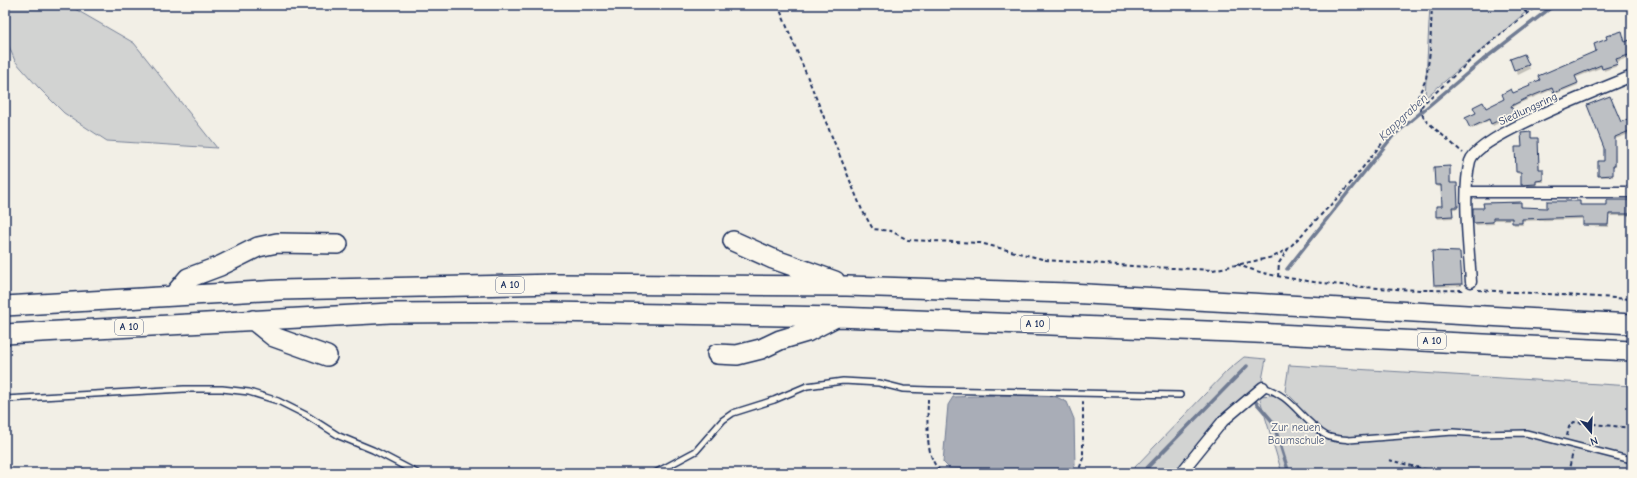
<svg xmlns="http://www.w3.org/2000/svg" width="1637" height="478" font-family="'Comic Neue',sans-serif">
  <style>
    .green { fill: #d2d3d2; stroke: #768198 }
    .water { fill: #a9adb7; stroke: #707b93 }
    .shadow { fill: #0003 }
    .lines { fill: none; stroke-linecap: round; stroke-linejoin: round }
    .stream { stroke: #707b93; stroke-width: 3.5 }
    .building { fill: #bdc0c4; stroke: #1b2f5e }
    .service-casing { stroke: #1b2f5e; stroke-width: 8 }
    .minor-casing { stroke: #1b2f5e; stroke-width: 13 }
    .motorway-casing { stroke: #1b2f5e; stroke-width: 22 }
    .path { stroke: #1b2f5e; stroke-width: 2; stroke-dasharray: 4 3; stroke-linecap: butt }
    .service { stroke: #fbf7ec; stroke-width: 5 }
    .minor { stroke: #fbf7ec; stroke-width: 10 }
    .motorway { stroke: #fbf7ec; stroke-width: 19 }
    .labels { text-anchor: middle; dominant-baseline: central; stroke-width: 3.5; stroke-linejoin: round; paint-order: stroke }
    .shield { fill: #fbf7ec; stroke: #5e6b89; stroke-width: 1 }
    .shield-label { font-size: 10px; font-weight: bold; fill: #1b2f5e }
    .street-label { font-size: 11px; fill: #1b2f5e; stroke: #fbf7ec }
    .park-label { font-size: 11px; fill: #49587b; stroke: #fbf7ec }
    .water-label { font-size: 12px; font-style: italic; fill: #465579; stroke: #fbf7ec }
  </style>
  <rect width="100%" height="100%" fill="#f2efe6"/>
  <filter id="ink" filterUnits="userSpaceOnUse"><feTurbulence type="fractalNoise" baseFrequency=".025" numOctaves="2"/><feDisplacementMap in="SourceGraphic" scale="8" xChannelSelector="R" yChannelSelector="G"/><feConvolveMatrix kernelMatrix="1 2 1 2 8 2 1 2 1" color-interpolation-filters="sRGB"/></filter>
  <g filter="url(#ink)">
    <path class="green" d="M 5,5 L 68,5 L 134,43 L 217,148 L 107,141 L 64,113 L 38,87 L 15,61 L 5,37 Z
      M 1430,5 L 1534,5 L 1425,98 Z
      M 1244,357 L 1266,359 L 1261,385 L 1178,473 L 1126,473 L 1134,468 L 1228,370 Z
      M 1289,365 L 1632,386 L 1632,473 L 1282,473 L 1259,396 L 1274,395 L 1298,404 L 1285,391 Z"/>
    <path class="water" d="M 1001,395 L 1054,396 L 1067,402 L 1074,419 L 1075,466 L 1062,472 L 949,468 L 943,462 L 948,405 L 953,397 Z"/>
    <path class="shadow" d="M 1622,34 L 1625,43 L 1632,41 L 1632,56 L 1617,62 L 1618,66 L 1604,71 L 1603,67 L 1575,78 L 1578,85 L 1556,94 L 1554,89 L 1518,104 L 1511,108 L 1514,115 L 1493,126 L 1490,120 L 1472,129 L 1467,119 L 1598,52 Z
      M 1526,59 L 1530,69 L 1518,75 L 1511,60 Z
      M 1632,119 L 1632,133 L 1615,139 L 1616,167 L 1613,167 L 1613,177 L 1600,177 L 1599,175 L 1620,123 Z
      M 1530,133 L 1532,139 L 1537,139 L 1538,141 L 1540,170 L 1544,172 L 1544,182 L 1536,182 L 1537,186 L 1523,187 L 1522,174 L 1518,174 L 1517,172 L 1523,148 Z
      M 1449,167 L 1451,184 L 1456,184 L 1457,186 L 1458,209 L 1453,209 L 1453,218 L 1438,219 L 1437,217 L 1443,207 L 1442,187 L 1437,187 L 1436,185 L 1435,168 Z
      M 1630,201 L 1632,207 L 1632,223 L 1629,221 L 1629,216 L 1609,216 L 1609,227 L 1585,226 L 1584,219 L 1522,221 L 1523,225 L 1514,225 L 1513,220 L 1494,220 L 1494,224 L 1476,225 L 1474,223 L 1521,203 L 1522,208 L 1548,209 L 1580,202 L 1581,206 L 1608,206 Z
      M 1434,252 L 1460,253 L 1462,286 L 1436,287 Z"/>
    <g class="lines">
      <path class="stream" d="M 1287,269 L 1393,136 L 1483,60 L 1549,9 L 1557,5
        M 1254,400 L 1273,422 L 1289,473
        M 1142,473 L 1247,366"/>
    </g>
    <path class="building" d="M 1622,31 L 1625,42 L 1632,39 L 1632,54 L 1616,59 L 1618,64 L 1602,69 L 1601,65 L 1575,76 L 1578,83 L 1554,93 L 1552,88 L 1527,98 L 1511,106 L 1514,113 L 1491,124 L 1489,119 L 1470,128 L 1465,118 L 1476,113 L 1473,107 L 1483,102 L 1486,108 L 1504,99 L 1502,94 L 1511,89 L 1513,93 L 1530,86 L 1529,84 L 1540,80 L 1538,76 L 1596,51 L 1594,44 L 1607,39 L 1606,36 Z
      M 1524,54 L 1529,65 L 1514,70 L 1510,59 Z
      M 1610,96 L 1621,122 L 1632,117 L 1632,130 L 1615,137 L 1615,166 L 1613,166 L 1613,175 L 1598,176 L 1598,161 L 1604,161 L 1604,148 L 1587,105 Z
      M 1531,132 L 1531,138 L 1538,138 L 1539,169 L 1543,169 L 1543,180 L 1536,181 L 1536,184 L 1521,185 L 1521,172 L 1516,172 L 1515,147 L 1522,147 L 1521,133 Z
      M 1450,166 L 1450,183 L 1457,183 L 1458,207 L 1452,207 L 1453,216 L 1436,217 L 1436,206 L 1442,206 L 1441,185 L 1435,185 L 1434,167 Z
      M 1607,200 L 1630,200 L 1630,214 L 1609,214 L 1608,225 L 1583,225 L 1583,217 L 1522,219 L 1522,223 L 1512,223 L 1512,218 L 1493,218 L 1493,222 L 1473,223 L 1473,208 L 1484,208 L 1483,203 L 1521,202 L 1521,207 L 1547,208 L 1547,201 L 1580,201 L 1580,205 L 1607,205 Z
      M 1432,251 L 1460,252 L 1462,284 L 1434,285 Z"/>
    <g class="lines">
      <g class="service-casing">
        <path id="service" d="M 1263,387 C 1288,395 1296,411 1315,427 C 1318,430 1323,434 1327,436 C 1334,439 1342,439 1349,440 L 1453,432 L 1481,434 L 1526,433 L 1632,460
          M 5,399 L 184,389 L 222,389 L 249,392 L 278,401 L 306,415 L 339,436 L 373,450 L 417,473
          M 655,473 L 696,451 L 723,420 L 733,413 L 774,400 L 807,386 L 843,381 L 879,383 L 903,389 L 929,390 L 1180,395"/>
      </g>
      <g class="minor-casing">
        <path id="minor" d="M 1467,192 L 1632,192
          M 1471,282 C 1469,249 1462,192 1470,161 C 1477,136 1604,88 1632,76
          M 1181,473 L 1223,421 L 1263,387"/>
      </g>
      <g class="motorway-casing">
        <path id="motorway" d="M 733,241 L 773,259 L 835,281
          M 173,296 L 188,278 L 220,266 L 258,247 L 277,243 L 338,244
          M 5,306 L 280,290 L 556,284 L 847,286 L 1069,293 L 1632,324
          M 253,320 L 274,337 L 327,356
          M 5,334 L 390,313 L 548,312 L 837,317 L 1233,332 L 1632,351
          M 717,354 L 737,355 L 761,349 L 780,340 L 807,332 L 834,318"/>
      </g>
      <path class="path" d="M 778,5 L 862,210 L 873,229 L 891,231 L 908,240 L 980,243 L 1046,260 L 1132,266 L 1213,270 L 1273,257 L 1288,249
        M 1432,5 L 1430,52 L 1426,79 L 1417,99 L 1424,119 L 1463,153
        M 1519,5 L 1527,13
        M 1421,107 L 1425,102 C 1461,70 1500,31 1540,5
        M 1237,264 C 1262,275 1288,278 1314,282 C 1364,288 1414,291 1464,290
        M 1278,277 L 1279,263 L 1288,249 L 1345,190 L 1417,99
        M 1478,290 L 1632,299
        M 928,399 C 928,419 923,460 943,473
        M 1567,436 L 1569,427 L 1574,422 L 1632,428
        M 1389,460 L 1439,473
        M 1075,473 L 1080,467 L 1083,458 L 1083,400
        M 1568,473 L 1573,452"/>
      <use href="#service" class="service"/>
      <use href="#minor" class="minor"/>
      <use href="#motorway" class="motorway"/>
    </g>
  </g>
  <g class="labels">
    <g class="shield">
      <rect x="496" y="277" width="28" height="16" rx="3"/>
      <rect x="1021" y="316" width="28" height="16" rx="3"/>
      <rect x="115" y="319" width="28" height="16" rx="3"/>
      <rect x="1418" y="333" width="28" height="16" rx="3"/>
    </g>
    <g class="shield-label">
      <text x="510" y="285">A 10</text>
      <text x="1035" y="324">A 10</text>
      <text x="129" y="327">A 10</text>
      <text x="1432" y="341">A 10</text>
    </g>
    <g class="street-label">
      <text transform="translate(1528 109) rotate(-25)">Siedlungsring</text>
    </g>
    <g class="park-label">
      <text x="1296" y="427">Zur neuen<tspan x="1296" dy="13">Baumschule</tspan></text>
    </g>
    <g class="water-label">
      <text transform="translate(1403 117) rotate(-43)">Kappgraben</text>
    </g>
  </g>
  <rect width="1637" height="478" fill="none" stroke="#fbf7ec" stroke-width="20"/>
  <rect x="10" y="10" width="1617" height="458" fill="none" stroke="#1b2f5e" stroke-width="1.5" filter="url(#ink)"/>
  <g transform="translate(1591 432) rotate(161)" stroke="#fbf7ec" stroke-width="3" paint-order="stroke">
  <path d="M0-3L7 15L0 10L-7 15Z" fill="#1b2f5e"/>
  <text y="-6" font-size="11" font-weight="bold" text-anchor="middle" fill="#1b2f5e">N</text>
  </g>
</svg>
